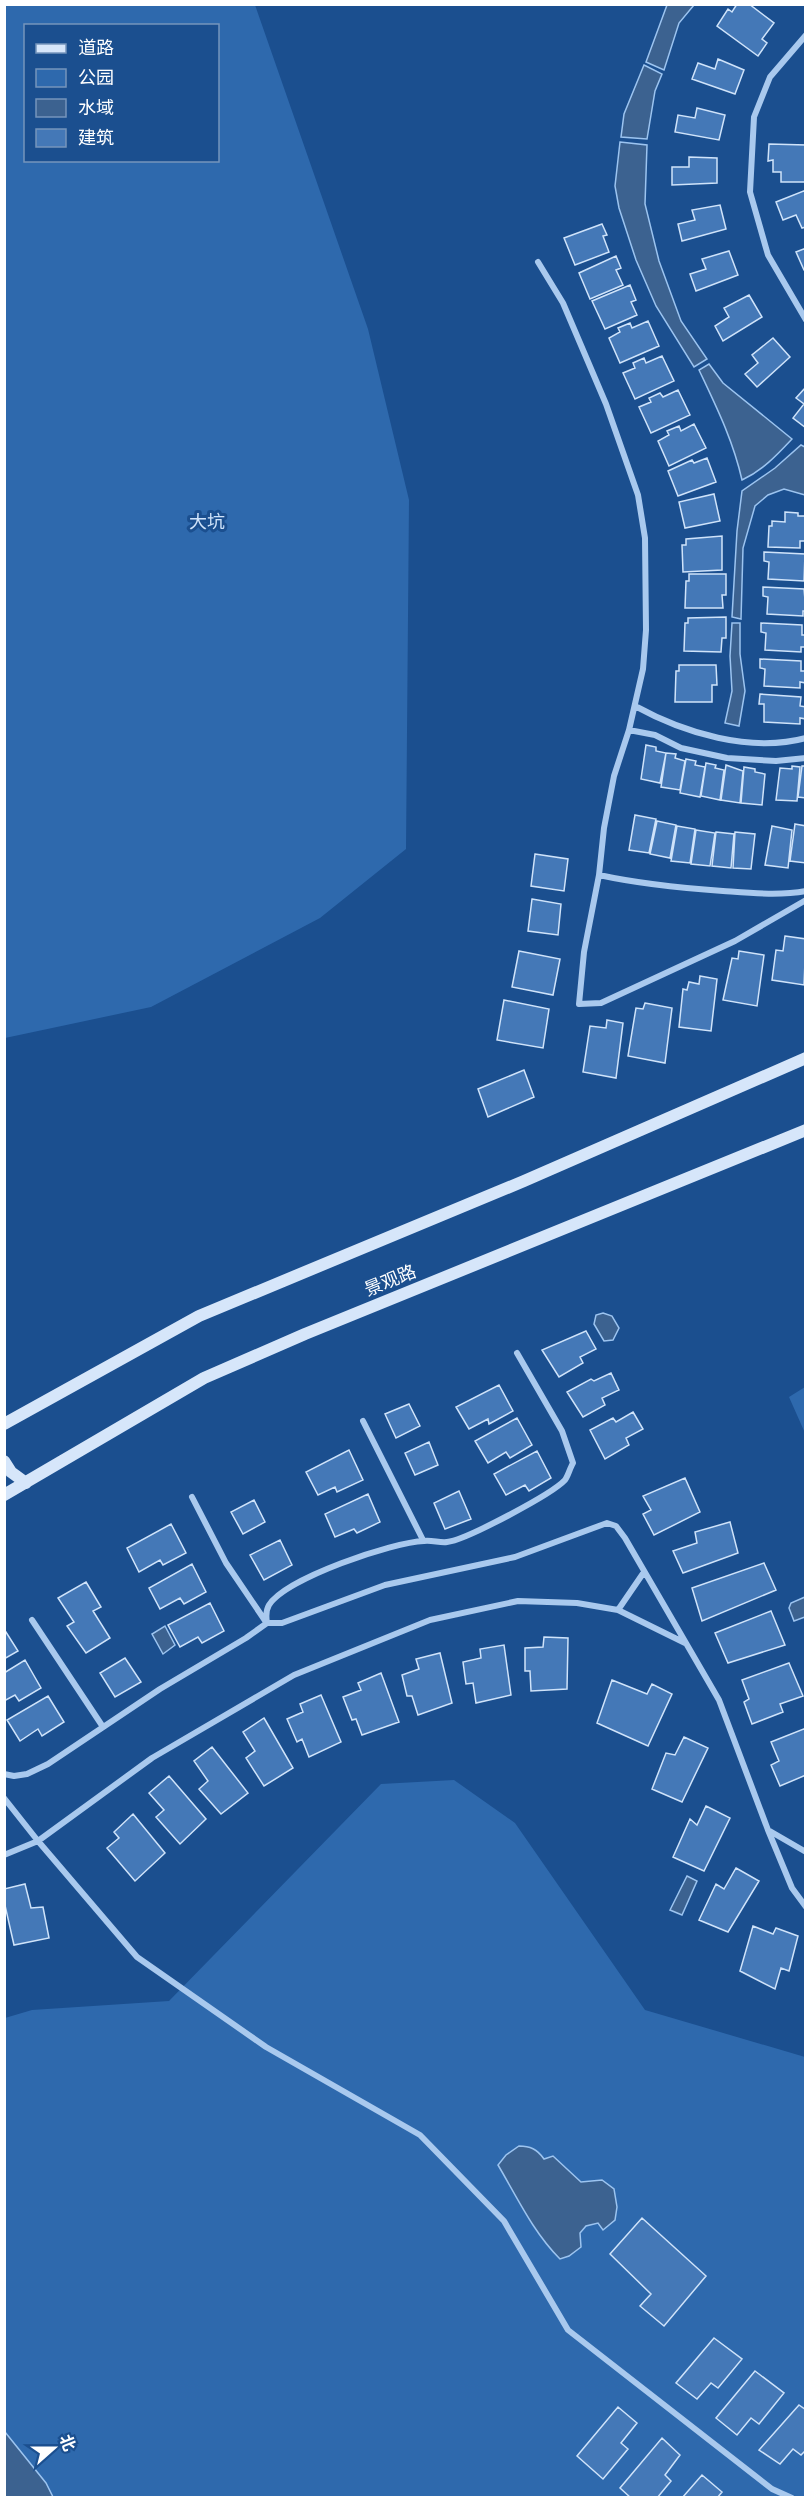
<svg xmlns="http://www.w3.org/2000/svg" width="810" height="2502" font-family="'IBM Plex Sans','Noto Sans SC',sans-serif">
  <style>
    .green { fill: #2e69ad; fill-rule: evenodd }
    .water { fill: #3c6290; stroke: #9cc4f0; stroke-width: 1.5 }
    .building { fill: #4478b7; stroke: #cfe3fa; stroke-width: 1.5 }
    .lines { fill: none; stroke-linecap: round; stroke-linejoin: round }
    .street { stroke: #a9c9ee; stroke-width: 6 }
    .secondary { stroke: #d6e6fa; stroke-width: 12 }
    .labels { text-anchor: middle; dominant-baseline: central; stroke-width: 6; stroke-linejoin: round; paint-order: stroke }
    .park-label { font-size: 18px; fill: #cfe3fa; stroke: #1b4f8f }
    .street-label { font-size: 18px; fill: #fff; stroke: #1b4f8f }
  </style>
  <rect width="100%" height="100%" fill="#1b4f8f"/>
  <path class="green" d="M 4,5 L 255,5 L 368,329 L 409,500 L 406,849 L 320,918 L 151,1007 L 5,1038 ZM 26,26 L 218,26 L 218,160 L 26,160 Z
    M 805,1387 L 805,1386 L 805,1433 L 789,1397 Z
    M 454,1780 L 515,1823 L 645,2010 L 805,2057 L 805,2497 L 5,2498 L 5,2018 L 32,2010 L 169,2001 L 381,1784 Z"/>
  <path class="water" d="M 667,5 L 694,5 L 679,23 L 664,70 L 646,62 Z
    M 644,65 L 662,74 L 655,91 L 647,139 L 621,137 L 624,114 Z
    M 620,142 L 647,145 L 645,204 L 659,261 L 681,321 L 707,359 L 694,367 L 656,306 L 636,260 L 619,208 L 615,186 Z
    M 709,364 L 723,383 L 792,439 C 776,456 763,470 742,480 C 733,440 716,406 699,370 Z
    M 801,445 L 805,447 L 805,495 L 784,489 L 768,495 L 755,506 L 743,548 L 741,619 L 732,617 L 737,531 L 742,491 L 775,468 Z
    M 732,623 L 740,623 L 740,654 L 745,691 L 739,726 L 725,723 L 732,691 L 730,656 Z
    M 603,1313 L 612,1316 L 619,1328 L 613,1340 L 604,1341 L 594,1324 L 596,1315 Z
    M 805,1597 L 805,1617 L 794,1621 L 789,1608 L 791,1603 Z
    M 165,1626 L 175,1645 L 163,1654 L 152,1634 Z
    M 687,1876 L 697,1881 L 682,1915 L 670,1910 Z
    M 519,2146 C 530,2146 537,2149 544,2159 L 553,2156 L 581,2182 L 602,2180 L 614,2189 L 617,2207 L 615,2220 L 603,2230 L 598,2223 L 586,2226 L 580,2233 L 581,2247 L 569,2256 L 560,2259 C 533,2232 517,2197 498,2165 L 506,2155 Z
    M 5,2432 L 46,2483 L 53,2497 L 5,2497 Z"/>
  <path class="building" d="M 737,4 L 749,4 L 774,23 L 762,39 L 767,43 L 758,56 L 717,26 L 728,9 L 732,12 Z
    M 718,59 L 744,70 L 735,94 L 692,79 L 698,63 L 715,69 Z
    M 697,108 L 725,115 L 719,140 L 675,132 L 678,115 L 695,118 Z
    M 769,144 L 806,145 L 806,182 L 781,182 L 781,172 L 773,172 L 773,160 L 768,161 Z
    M 689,157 L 717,158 L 717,183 L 672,185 L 672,167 L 689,167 Z
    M 806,190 L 806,227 L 802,228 L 796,215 L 783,220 L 776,202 Z
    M 720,205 L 726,229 L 682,241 L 678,224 L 695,220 L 692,210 Z
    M 602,224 L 607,235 L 603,236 L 609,252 L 575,265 L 564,238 Z
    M 806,248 L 806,270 L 804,270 L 796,252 Z
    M 729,251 L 738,275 L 696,291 L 690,274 L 706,269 L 702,259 Z
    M 616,256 L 621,268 L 616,270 L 623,285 L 590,299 L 579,273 Z
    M 630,285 L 636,300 L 631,302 L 637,315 L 605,329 L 592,301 Z
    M 749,295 L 762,317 L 723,341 L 715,326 L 729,317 L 724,308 Z
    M 648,321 L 659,346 L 620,363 L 609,338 L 620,332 L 618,328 L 630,323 L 632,328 Z
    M 773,338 L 790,357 L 757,387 L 745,374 L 758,363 L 752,355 Z
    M 662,356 L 674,381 L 635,399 L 623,373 L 635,368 L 633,363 L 644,358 L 646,363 Z
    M 806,387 L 806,428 L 793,418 L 804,404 L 796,398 Z
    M 678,390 L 690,415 L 651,433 L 639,407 L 651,402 L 649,398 L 660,393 L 663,397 Z
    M 694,424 L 706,448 L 669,466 L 658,441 L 669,435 L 667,431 L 679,426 L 681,431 Z
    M 707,458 L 716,482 L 678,496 L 668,471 L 692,460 L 694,463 Z
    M 714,494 L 720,521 L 685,528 L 679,502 Z
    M 785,512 L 798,513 L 798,516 L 806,516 L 806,541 L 800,541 L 800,548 L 768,547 L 769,526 L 772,526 L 772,521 L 785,522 Z
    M 722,536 L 722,570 L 683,572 L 682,545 L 686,545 L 686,539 Z
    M 764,552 L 805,554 L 804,581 L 768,579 L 769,562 L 764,561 Z
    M 689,574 L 726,574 L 726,595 L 722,595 L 723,608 L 685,608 L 686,581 L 689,581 Z
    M 763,587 L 804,589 L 806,611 L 803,611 L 803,616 L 767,614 L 768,597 L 763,596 Z
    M 726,617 L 726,638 L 722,638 L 721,652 L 684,651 L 685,623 L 688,623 L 688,618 Z
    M 761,623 L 802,625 L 802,635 L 806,635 L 806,647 L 801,647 L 801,652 L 765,650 L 766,633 L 761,632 Z
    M 760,659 L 801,661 L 801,671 L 806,671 L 806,683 L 800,682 L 800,688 L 764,686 L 765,669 L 760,668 Z
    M 679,665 L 716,665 L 717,685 L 712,685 L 712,702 L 675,702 L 676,671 L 679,671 Z
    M 760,694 L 801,697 L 800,706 L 806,707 L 806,719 L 800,718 L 800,724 L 764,722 L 764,704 L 759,704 Z
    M 646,745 L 656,747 L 656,751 L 666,753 L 660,783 L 641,779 Z
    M 666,753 L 676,754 L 675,758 L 685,761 L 680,790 L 661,787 Z
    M 686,759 L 696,761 L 695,765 L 705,767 L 700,797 L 680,793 Z
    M 706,763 L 716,765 L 715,768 L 724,770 L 720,800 L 701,796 Z
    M 726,765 L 743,771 L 740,803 L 721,800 Z
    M 792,766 L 800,767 L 797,801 L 776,800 L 780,768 L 792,769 Z
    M 802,766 L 806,766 L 806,798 L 798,797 Z
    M 744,767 L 755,769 L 755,772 L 765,774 L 762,805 L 741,803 Z
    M 635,815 L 656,819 L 649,853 L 629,850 Z
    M 657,821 L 676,825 L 670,858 L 650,854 Z
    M 795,824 L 806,826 L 806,863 L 790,861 Z
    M 677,826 L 695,829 L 690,863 L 671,861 Z
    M 772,826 L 792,830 L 788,868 L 765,865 Z
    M 696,830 L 715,833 L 710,866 L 691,864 Z
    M 716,832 L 734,834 L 731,868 L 712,866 Z
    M 735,832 L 755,834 L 751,869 L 733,868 Z
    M 535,854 L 568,859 L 564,891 L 531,886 Z
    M 532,899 L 561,904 L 558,935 L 528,931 Z
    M 785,936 L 806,939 L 804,985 L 772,980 L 776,950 L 783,951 Z
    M 519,951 L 560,959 L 553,995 L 512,987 Z
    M 739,951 L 764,955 L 757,1006 L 723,1000 L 732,958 L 738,959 Z
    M 700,976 L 717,979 L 711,1031 L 679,1027 L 683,989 L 687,990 L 689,982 L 699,984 Z
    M 504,1000 L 549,1009 L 543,1048 L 497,1040 Z
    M 645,1003 L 672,1008 L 665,1063 L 628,1056 L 636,1008 L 643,1009 Z
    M 607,1020 L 623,1023 L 616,1078 L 583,1072 L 590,1026 L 606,1028 Z
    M 524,1070 L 534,1097 L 488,1117 L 478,1089 Z
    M 586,1331 L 596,1349 L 580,1357 L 583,1363 L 559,1377 L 542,1350 Z
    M 611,1373 L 619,1390 L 602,1398 L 605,1405 L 583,1417 L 567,1392 L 591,1379 L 594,1381 Z
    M 499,1385 L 513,1411 L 489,1424 L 488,1419 L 469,1429 L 456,1407 Z
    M 409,1404 L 420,1426 L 396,1438 L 385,1414 Z
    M 633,1412 L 643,1429 L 626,1438 L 629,1445 L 605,1459 L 590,1430 L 613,1418 L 616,1422 Z
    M 517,1418 L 532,1445 L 510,1458 L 506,1452 L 488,1463 L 475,1441 Z
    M 429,1442 L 438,1465 L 415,1475 L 405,1453 Z
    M 349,1450 L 363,1480 L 337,1492 L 335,1487 L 318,1495 L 306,1472 Z
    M 537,1451 L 551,1478 L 529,1491 L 525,1485 L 506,1495 L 494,1474 Z
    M 685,1478 L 700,1512 L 654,1535 L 643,1514 L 651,1510 L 643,1496 Z
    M 459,1491 L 471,1519 L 445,1529 L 434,1503 Z
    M 368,1494 L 380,1522 L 357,1533 L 354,1529 L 335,1537 L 325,1514 Z
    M 254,1500 L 265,1522 L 243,1534 L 231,1512 Z
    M 730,1522 L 738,1553 L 683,1573 L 673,1551 L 697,1543 L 695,1532 Z
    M 171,1524 L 186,1553 L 163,1565 L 160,1560 L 139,1572 L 127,1548 Z
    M 280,1540 L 292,1565 L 264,1580 L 250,1555 Z
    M 764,1563 L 776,1590 L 702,1621 L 692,1588 Z
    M 192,1564 L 206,1592 L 184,1604 L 180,1598 L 160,1609 L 149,1588 Z
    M 86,1582 L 101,1607 L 93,1611 L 110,1638 L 86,1653 L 67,1626 L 74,1622 L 58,1598 Z
    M 210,1603 L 224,1631 L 202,1643 L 198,1637 L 180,1647 L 168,1625 Z
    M 771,1611 L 785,1645 L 728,1663 L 715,1633 Z
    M 4,1629 L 18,1651 L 4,1659 Z
    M 544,1637 L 568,1638 L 567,1689 L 531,1691 L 530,1671 L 525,1671 L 525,1648 L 543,1647 Z
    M 504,1645 L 511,1695 L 476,1703 L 473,1683 L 466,1684 L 463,1662 L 481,1658 L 480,1649 Z
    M 440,1653 L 452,1703 L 418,1715 L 412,1696 L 407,1696 L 402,1675 L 419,1669 L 416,1659 Z
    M 125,1658 L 141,1682 L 115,1697 L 100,1673 Z
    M 25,1660 L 41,1688 L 19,1701 L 15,1695 L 4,1701 L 4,1673 Z
    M 789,1663 L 803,1696 L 780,1704 L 783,1712 L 752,1724 L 744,1702 L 749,1699 L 742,1680 Z
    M 381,1673 L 399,1722 L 362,1735 L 356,1719 L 352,1720 L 343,1697 L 361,1690 L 358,1683 Z
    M 612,1680 L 647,1694 L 652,1684 L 672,1694 L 648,1746 L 597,1723 Z
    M 321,1695 L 341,1742 L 309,1757 L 302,1739 L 297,1742 L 287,1719 L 303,1712 L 300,1704 Z
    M 48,1696 L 64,1722 L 42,1736 L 38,1729 L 20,1741 L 7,1720 Z
    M 264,1718 L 293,1768 L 264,1786 L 246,1758 L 255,1751 L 243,1732 Z
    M 806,1728 L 806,1775 L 780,1786 L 771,1765 L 779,1761 L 771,1742 Z
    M 684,1737 L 708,1748 L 682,1802 L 652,1789 L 666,1753 L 675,1755 Z
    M 212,1747 L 248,1793 L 221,1814 L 199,1789 L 208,1781 L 194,1761 Z
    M 169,1776 L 206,1819 L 180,1844 L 156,1817 L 164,1810 L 149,1793 Z
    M 706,1806 L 730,1818 L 704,1871 L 673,1857 L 690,1819 L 697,1825 Z
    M 133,1814 L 165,1853 L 135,1881 L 107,1848 L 119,1838 L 114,1832 Z
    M 736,1868 L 759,1881 L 728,1932 L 699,1920 L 716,1884 L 724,1889 Z
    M 25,1884 L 31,1908 L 43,1907 L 49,1938 L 14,1945 L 4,1901 L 4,1889 Z
    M 753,1926 L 773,1934 L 776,1928 L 798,1936 L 789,1971 L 781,1968 L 775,1989 L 740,1971 Z
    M 642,2218 L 706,2276 L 664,2326 L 640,2306 L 651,2294 L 610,2254 Z
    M 714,2338 L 742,2359 L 718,2388 L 711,2383 L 697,2399 L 676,2383 Z
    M 755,2371 L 784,2393 L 759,2424 L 751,2418 L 737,2435 L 716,2418 Z
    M 799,2405 L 806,2410 L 806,2450 L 801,2455 L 793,2449 L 780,2464 L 759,2450 Z
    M 618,2407 L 637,2423 L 621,2443 L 628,2449 L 603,2479 L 577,2456 Z
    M 662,2438 L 680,2455 L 665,2475 L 671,2481 L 657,2498 L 631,2498 L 620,2488 Z
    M 702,2475 L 722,2492 L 717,2498 L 682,2498 Z"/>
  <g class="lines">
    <path class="street" d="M 806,35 L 770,77 L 754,117 L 750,192 L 768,255 L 806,320
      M 538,262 L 563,303 L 606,404 L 638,495 L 645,538 L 646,630 L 643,669 L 629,730
      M 635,706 C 684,733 750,753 806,738
      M 806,758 L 776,761 L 727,758 L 681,748 L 655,735 L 629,730 L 614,776 L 604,828 L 599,875 L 584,952 L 579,1004 L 601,1003 L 735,941 L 806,900
      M 599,875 C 640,884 681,888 723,891 C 750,893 779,896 806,891
      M 363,1421 L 423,1540
      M 192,1497 L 226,1563 L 266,1622
      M 618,1610 L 644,1572
      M 32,1620 L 103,1727
      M 267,1623 C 266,1617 266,1610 269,1605 C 286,1578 393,1542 424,1541 C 432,1540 440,1543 447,1542 C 466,1540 552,1494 565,1480 C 568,1476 570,1468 573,1463 L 562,1431 L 517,1353
      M 4,1774 L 14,1776 L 27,1774 L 48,1764 L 160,1689 L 246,1638 L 267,1623 L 282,1623 L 385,1585 L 515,1557 L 607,1523 L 616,1526 L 625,1538 L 719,1700 L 768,1830
      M 4,1798 L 38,1841 L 137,1957 L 266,2047 L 420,2135 L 504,2221 L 568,2330 L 772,2489 L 792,2498
      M 806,1852 L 768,1830 L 792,1888 L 806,1907
      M 4,1855 L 38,1841 L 152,1758 L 294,1675 L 430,1620 L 518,1601 L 577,1603 L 618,1610 L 685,1643"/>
    <path class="secondary" d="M 4,1424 L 199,1316 L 524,1181 L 806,1058
      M 4,1461 L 11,1472 L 26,1483
      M 4,1495 L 204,1378 L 305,1334 L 806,1130"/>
  </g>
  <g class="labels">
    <g class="park-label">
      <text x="207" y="521">大坑</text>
    </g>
    <g class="street-label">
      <text transform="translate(390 1280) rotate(-22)">景观路</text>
    </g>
  </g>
  <rect width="810" height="2502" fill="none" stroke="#ffffff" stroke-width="12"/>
  <rect x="24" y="24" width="195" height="138" fill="#1b4f8f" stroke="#7695bc" stroke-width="1.5"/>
  <rect x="36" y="44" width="30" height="9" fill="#d6e6fa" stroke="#7695bc" stroke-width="1.5"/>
  <text x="78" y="54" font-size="18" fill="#ffffff">道路</text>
  <rect x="36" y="69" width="30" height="18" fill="#2e69ad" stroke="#7695bc" stroke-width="1.5"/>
  <text x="78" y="84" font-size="18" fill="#ffffff">公园</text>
  <rect x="36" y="99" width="30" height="18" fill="#3c6290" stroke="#7695bc" stroke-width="1.5"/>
  <text x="78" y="114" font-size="18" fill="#ffffff">水域</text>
  <rect x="36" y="129" width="30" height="18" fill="#4478b7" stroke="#7695bc" stroke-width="1.5"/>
  <text x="78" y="144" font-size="18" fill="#ffffff">建筑</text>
  <g transform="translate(54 2448) rotate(69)" stroke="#1b4f8f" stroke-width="4.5" paint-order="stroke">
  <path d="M0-4.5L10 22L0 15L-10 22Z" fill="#ffffff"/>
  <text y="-9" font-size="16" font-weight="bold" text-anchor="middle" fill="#ffffff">北</text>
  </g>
</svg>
